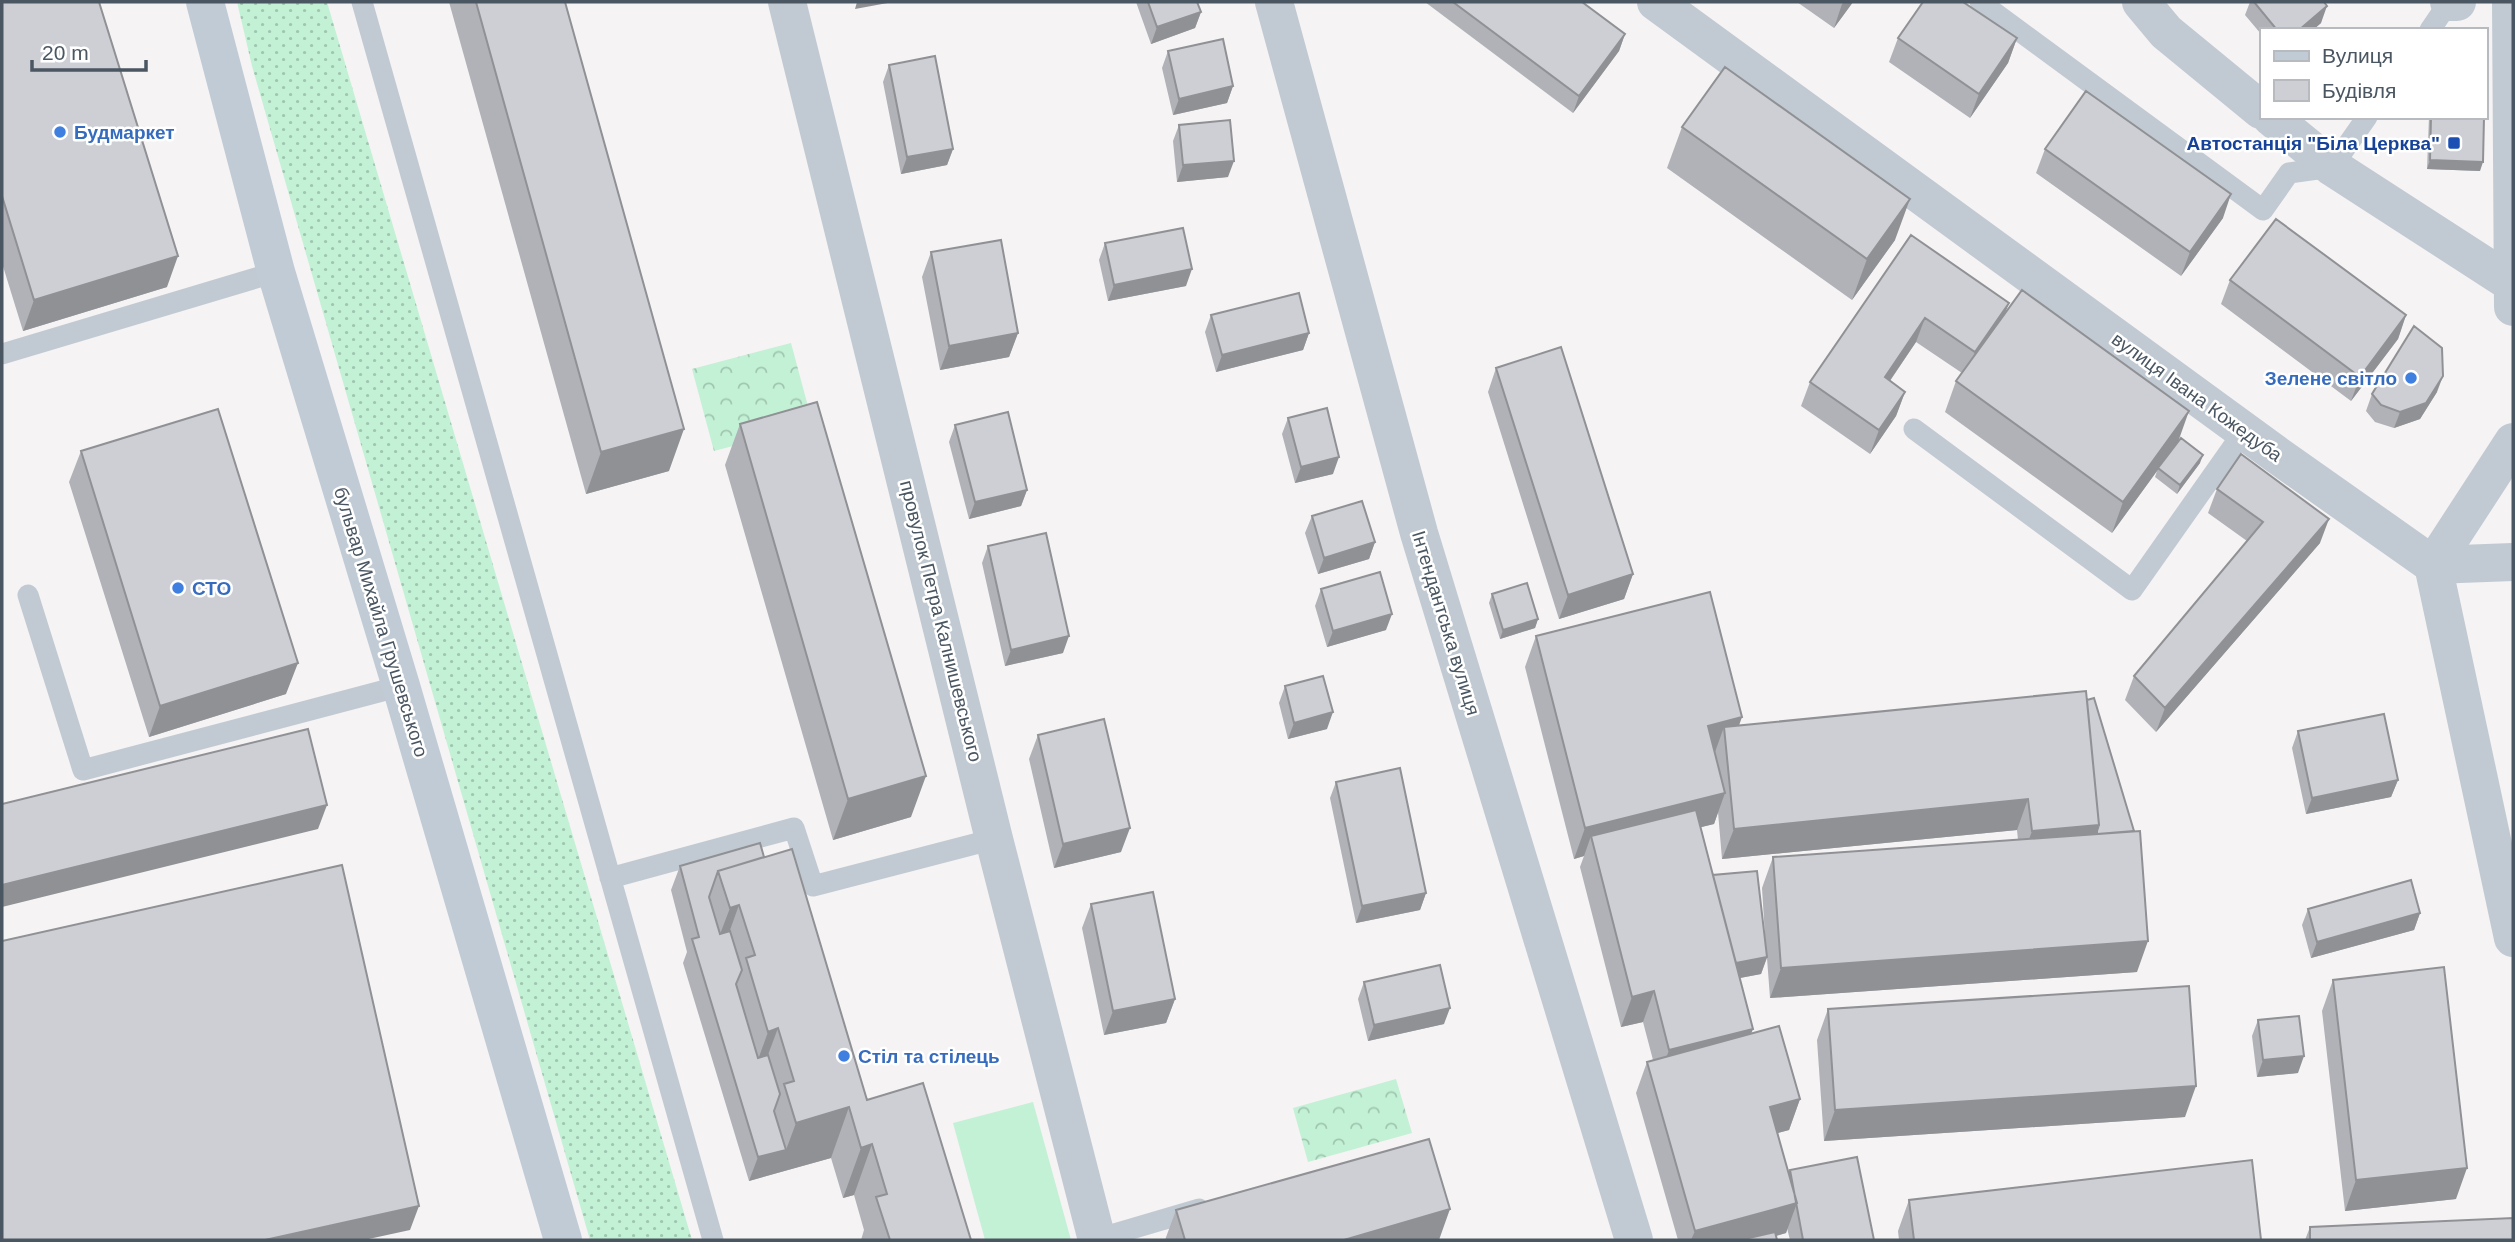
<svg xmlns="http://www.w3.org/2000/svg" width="2515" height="1242" font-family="Helvetica,sans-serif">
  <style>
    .grass { fill: url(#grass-dots) }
    .forest { fill: url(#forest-crowns) }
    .garden { fill: #c3f1d5 }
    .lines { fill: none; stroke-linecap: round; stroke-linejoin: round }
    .service { stroke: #c1cad2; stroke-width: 21 }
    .minor { stroke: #c1cad2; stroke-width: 38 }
    .tertiary { stroke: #c1cad2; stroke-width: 38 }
    .secondary { stroke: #c1cbd6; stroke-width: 38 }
    .wall { fill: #b0b2b7; fill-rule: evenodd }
    .shaded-wall { fill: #909195 }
    .building { fill: #cdcfd5; stroke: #909195; stroke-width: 2 }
    .shop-dot { fill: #3f7fe0; stroke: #fff; stroke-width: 2.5 }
    .transit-dot { fill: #1a4fb4; stroke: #fff; stroke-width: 2.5 }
    .labels { text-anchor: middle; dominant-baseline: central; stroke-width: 5; stroke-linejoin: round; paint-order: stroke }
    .shop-label { font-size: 19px; font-weight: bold; fill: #366cbe; stroke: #fff; text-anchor: start }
    .transit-label { font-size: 19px; font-weight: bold; fill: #164399; stroke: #fff; text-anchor: end }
    .street-label { font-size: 19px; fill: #4a5661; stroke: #fff }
  </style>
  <defs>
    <pattern id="grass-dots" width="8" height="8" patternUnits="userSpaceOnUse" patternTransform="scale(1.75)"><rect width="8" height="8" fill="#c3f1d5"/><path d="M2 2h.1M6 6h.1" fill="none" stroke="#a0c6b0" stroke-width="1.8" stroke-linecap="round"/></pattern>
    <pattern id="forest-crowns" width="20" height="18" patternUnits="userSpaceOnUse" patternTransform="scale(1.75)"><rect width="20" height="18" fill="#c3f1d5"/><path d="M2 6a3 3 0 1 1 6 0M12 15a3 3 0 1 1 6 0" fill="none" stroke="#a0c6b0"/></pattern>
  </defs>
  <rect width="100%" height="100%" fill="#f5f3f3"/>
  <path class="grass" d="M 237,2 L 327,2 L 692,1240 L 590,1240 L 252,66 Z"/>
  <path class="forest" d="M 791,343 L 813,425 L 714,451 L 692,369 Z
    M 1396,1079 L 1412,1133 L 1308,1162 L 1293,1108 Z"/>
  <path class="garden" d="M 1033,1102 L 1071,1240 L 985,1240 L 953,1123 Z"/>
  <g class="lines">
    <path class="service" d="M 362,2 L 713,1240
      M 1980,2 L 2263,210 L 2289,173 L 2332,167 L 2367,117
      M 2430,30 L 2449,2
      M 2,354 L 276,272
      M 1914,429 L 2132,590 L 2244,431
      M 28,595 L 83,770 L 401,686
      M 610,878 L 794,828 L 813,886 L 994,839
      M 1097,1239 L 1199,1209"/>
    <path class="minor" d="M 787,2 L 994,839 L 1097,1240
      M 1274,2 L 1419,533 L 1634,1240
      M 2141,2 L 2166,32 L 2261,110
      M 2449,2 L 2457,2
      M 2511,2 L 2513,307
      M 2271,117 L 2332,167 L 2513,284
      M 2513,442 L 2433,565 L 2513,938"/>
    <path class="tertiary" d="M 1656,2 L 2277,455 L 2433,565 L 2513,562"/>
    <path class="secondary" d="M 205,2 L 276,272 L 401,686 L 563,1240"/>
  </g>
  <path class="wall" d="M 2,2 L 167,287 L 23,331 L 2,263 Z
    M 449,2 L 565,2 L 669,471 L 586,494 Z
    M 1136,2 L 1197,2 L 1201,12 L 1195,28 L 1151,44 Z
    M 1425,2 L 1582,2 L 1625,34 L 1619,51 L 1573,113 Z
    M 1797,2 L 1853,2 L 1834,28 Z
    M 2250,2 L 2324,2 L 2321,23 L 2313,30 L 2261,30 L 2261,34 L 2245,15 Z
    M 1898,38 L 2017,38 L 2008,63 L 1970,118 L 1889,62 Z
    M 1168,51 L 1233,86 L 1227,103 L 1173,115 L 1162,68 Z
    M 889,65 L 953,149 L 947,165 L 901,174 L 883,82 Z
    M 2429,117 L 2484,117 L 2480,171 L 2427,169 Z
    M 1179,125 L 1228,177 L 1177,182 L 1173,141 Z
    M 1682,127 L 1895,240 L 1852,300 L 1667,168 Z
    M 2045,149 L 2223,218 L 2181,276 L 2036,173 Z
    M 1911,235 L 2004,315 L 2178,441 L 2200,463 L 2177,494 L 2155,477 L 2157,471 L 2112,533 L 1945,412 L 1956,381 L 1962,373 L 1916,342 L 1890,381 L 1905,392 L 1896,416 L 1870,454 L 1801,406 L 1810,382 Z
    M 1105,243 L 1186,286 L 1108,301 L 1099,260 Z
    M 931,252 L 1018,333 L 1009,357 L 940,370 L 922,277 Z
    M 2230,280 L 2406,315 L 2398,339 L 2351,401 L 2221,304 Z
    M 1211,315 L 1309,333 L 1303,350 L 1216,372 L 1205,332 Z
    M 1496,368 L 1633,574 L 1624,599 L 1559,619 L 1488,392 Z
    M 2437,392 L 2420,419 L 2394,428 L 2375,422 L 2366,411 L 2372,394 Z
    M 1288,418 L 1333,474 L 1295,483 L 1282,434 Z
    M 740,424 L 911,817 L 833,840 L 725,465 Z
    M 955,425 L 1027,490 L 1021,506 L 969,519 L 949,442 Z
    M 81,451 L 286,694 L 149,737 L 69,482 Z
    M 2217,489 L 2320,543 L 2156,732 L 2125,700 L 2134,676 L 2247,541 L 2208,513 Z
    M 1312,516 L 1375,542 L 1369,559 L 1318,574 L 1305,533 Z
    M 988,546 L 1063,653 L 1005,666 L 982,563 Z
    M 1321,589 L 1386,630 L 1327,647 L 1315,606 Z
    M 1492,594 L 1538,619 L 1535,628 L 1500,639 L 1489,603 Z
    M 1536,636 L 1739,726 L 2087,700 L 2137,972 L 1770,998 L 1767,958 L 1761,974 L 1740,978 L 1751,1033 L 1800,1099 L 1789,1130 L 1777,1133 L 1788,1173 L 1790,1170 L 1874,1240 L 1790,1240 L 1787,1228 L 1786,1233 L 1776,1236 L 1777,1240 L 1678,1240 L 1636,1093 L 1647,1062 L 1653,1060 L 1643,1022 L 1621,1027 L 1580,867 L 1584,856 L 1574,859 L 1525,667 ZM 1718,812 L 1722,859 L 2017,830 L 2018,840 L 1773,857 L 1762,888 L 1766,952 L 1713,875 L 1701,827 L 1714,824 Z
    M 1285,686 L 1327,729 L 1288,739 L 1279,703 Z
    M 2298,731 L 2398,780 L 2391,797 L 2306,814 L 2292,748 Z
    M 1038,735 L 1121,852 L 1054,868 L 1029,759 Z
    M 1336,782 L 1426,893 L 1420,910 L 1356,923 L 1330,798 Z
    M 764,857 L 867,1100 L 971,1240 L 861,1240 L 864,1230 L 854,1195 L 843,1198 L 831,1158 L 749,1181 L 683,963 L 687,952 L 671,890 L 680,866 Z
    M 1091,904 L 1175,999 L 1166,1023 L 1104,1035 L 1082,928 Z
    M 2308,909 L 2420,913 L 2414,930 L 2311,958 L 2302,925 Z
    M 2333,980 L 2456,1199 L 2345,1211 L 2322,1011 Z
    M 1364,982 L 1444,1024 L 1368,1041 L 1358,999 Z
    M 1828,1009 L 2185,1117 L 1824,1141 L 1817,1040 Z
    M 2258,1020 L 2298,1073 L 2257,1077 L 2252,1036 Z
    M 1909,1200 L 2261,1240 L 1899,1240 L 1898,1231 Z
    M 1176,1210 L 1439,1240 L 1165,1240 Z
    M 2310,1227 L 2310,1240 L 2305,1240 Z"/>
  <path class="shaded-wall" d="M 857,2 L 893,2 L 855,9 Z
    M 1844,2 L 1853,2 L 1834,28 L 1842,4 Z
    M 2327,6 L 2321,23 L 2313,30 L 2299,30 Z
    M 1201,12 L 1195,28 L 1151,44 L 1157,27 Z
    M 1625,34 L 1619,51 L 1573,113 L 1579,96 Z
    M 2017,38 L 2008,63 L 1970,118 L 1979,94 Z
    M 1233,86 L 1227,103 L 1173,115 L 1179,99 Z
    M 953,149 L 947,165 L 901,174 L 907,157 Z
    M 2430,160 L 2483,162 L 2480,171 L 2427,169 Z
    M 1234,161 L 1228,177 L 1177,182 L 1183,165 Z
    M 2231,194 L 2223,218 L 2181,276 L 2190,252 Z
    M 1910,199 L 1895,240 L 1852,300 L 1867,259 Z
    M 178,256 L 167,287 L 23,331 L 34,300 Z
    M 1192,269 L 1186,286 L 1108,301 L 1114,285 Z
    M 2009,303 L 2000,327 L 1966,376 L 1975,352 Z
    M 2406,315 L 2398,339 L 2351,401 L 2360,377 Z
    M 1925,318 L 1916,342 L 1876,401 L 1885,377 Z
    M 1018,333 L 1009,357 L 940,370 L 949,346 Z
    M 1309,333 L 1303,350 L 1216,372 L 1222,355 Z
    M 2443,376 L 2437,392 L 2420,419 L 2394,428 L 2400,412 Z
    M 1905,392 L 1896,416 L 1870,454 L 1879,430 Z
    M 2189,411 L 2178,442 L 2112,533 L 2123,502 Z
    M 684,429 L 669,471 L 586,494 L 601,452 Z
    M 2203,455 L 2200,463 L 2177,494 L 2180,485 Z
    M 1339,457 L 1333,474 L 1295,483 L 1301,467 Z
    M 1027,490 L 1021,506 L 969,519 L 975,502 Z
    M 2329,519 L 2320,543 L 2156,732 L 2165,708 Z
    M 1375,542 L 1369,559 L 1318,574 L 1324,558 Z
    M 1633,574 L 1624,599 L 1559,619 L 1568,595 Z
    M 1392,614 L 1386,630 L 1327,647 L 1333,631 Z
    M 1538,619 L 1535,628 L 1500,639 L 1503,630 Z
    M 1069,636 L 1063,653 L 1005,666 L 1011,650 Z
    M 298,663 L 286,694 L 149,737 L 160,706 Z
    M 1333,712 L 1327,729 L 1288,739 L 1294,723 Z
    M 1742,717 L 1731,748 L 1724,727 L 1715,752 L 1708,726 Z
    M 926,776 L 911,817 L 833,840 L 848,799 Z
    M 2398,780 L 2391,797 L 2306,814 L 2312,798 Z
    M 1725,793 L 1714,824 L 1596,853 L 1591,836 L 1584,856 L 1574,859 L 1585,828 Z
    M 2028,799 L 2017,830 L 1722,859 L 1734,829 Z
    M 327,805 L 318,829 L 2,907 L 2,885 Z
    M 2099,825 L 2088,855 L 2021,862 L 2032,831 Z
    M 1130,828 L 1121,852 L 1054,868 L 1063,844 Z
    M 1426,893 L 1420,910 L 1356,923 L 1362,906 Z
    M 739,905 L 721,955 L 711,958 L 730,908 Z
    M 2420,913 L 2414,930 L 2311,958 L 2317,942 Z
    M 2148,941 L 2137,972 L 1770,998 L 1781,968 Z
    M 1767,957 L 1761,974 L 1724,981 L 1730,964 Z
    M 1654,991 L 1643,1022 L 1621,1027 L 1632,997 Z
    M 1175,999 L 1166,1023 L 1104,1035 L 1113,1011 Z
    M 1450,1008 L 1444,1024 L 1368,1041 L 1374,1025 Z
    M 778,1028 L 759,1079 L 750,1082 L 768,1032 Z
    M 1753,1029 L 1741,1060 L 1658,1081 L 1669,1050 Z
    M 2304,1056 L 2298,1073 L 2257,1077 L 2263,1060 Z
    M 2196,1086 L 2185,1117 L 1824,1141 L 1835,1110 Z
    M 1800,1099 L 1789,1130 L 1759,1138 L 1770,1107 Z
    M 849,1107 L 831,1158 L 749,1181 L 758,1157 L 786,1150 L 796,1123 Z
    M 872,1144 L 854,1195 L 843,1198 L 861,1148 Z
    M 2467,1168 L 2456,1199 L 2345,1211 L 2356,1180 Z
    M 1797,1203 L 1786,1233 L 1761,1240 L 1691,1240 L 1695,1231 Z
    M 419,1206 L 410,1230 L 364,1240 L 265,1240 Z
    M 1450,1209 L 1439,1240 L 1344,1240 Z"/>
  <path class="building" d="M 2,2 L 99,2 L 178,256 L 34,300 L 2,196 Z
    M 476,2 L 565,2 L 684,429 L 601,452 Z
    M 1148,2 L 1197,2 L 1201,12 L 1157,27 Z
    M 1453,2 L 1582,2 L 1625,34 L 1579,96 Z
    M 1923,2 L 1963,2 L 2017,38 L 1979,94 L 1898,38 Z
    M 2254,2 L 2324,2 L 2327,6 L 2299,30 L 2277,30 Z
    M 1223,39 L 1233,86 L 1179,99 L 1168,51 Z
    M 935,56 L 953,149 L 907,157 L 889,65 Z
    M 1725,67 L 1910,199 L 1867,259 L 1682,127 Z
    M 2086,91 L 2231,194 L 2190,252 L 2045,149 Z
    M 2431,117 L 2484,117 L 2483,162 L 2430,160 Z
    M 1230,120 L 1234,161 L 1183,165 L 1179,125 Z
    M 2276,219 L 2406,315 L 2360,377 L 2230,280 Z
    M 1183,228 L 1192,269 L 1114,285 L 1105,243 Z
    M 1911,235 L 2009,303 L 1975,352 L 1925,318 L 1885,377 L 1905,392 L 1879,430 L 1810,382 Z
    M 1001,240 L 1018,333 L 949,346 L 931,252 Z
    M 2022,290 L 2189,411 L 2123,502 L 1956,381 Z
    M 1299,293 L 1309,333 L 1222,355 L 1211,315 Z
    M 2414,326 L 2442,348 L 2443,376 L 2426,403 L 2400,412 L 2381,405 L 2372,394 Z
    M 1561,347 L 1633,574 L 1568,595 L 1496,368 Z
    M 817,402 L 926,776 L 848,799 L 740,424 Z
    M 1327,408 L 1339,457 L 1301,467 L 1288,418 Z
    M 218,409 L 298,663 L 160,706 L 81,451 Z
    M 1008,412 L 1027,490 L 975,502 L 955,425 Z
    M 2181,438 L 2203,455 L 2180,485 L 2158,468 Z
    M 2241,454 L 2329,519 L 2165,708 L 2134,676 L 2263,522 L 2217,489 Z
    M 1362,501 L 1375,542 L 1324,558 L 1312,516 Z
    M 1046,533 L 1069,636 L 1011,650 L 988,546 Z
    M 1380,572 L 1392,614 L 1333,631 L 1321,589 Z
    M 1527,583 L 1538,619 L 1503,630 L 1492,594 Z
    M 1710,592 L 1742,717 L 1708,726 L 1725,793 L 1585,828 L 1536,636 Z
    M 1323,676 L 1333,712 L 1294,723 L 1285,686 Z
    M 2086,691 L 2099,825 L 2032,831 L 2028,799 L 1734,829 L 1724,727 Z
    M 2094,698 L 2134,831 L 2097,834 L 2097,831 L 2099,825 L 2087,700 Z
    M 2384,714 L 2398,780 L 2312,798 L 2298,731 Z
    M 1104,719 L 1130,828 L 1063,844 L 1038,735 Z
    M 308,729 L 327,805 L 2,885 L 2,804 Z
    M 1400,768 L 1426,893 L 1362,906 L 1336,782 Z
    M 1696,810 L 1753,1029 L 1669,1050 L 1654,991 L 1632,997 L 1591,836 Z
    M 2140,831 L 2148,941 L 1781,968 L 1773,857 Z
    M 760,843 L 764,857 L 718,871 L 709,897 L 720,934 L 730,931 L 742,970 L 736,984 L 758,1058 L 768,1055 L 780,1094 L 774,1111 L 786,1150 L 758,1157 L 692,939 L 699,937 L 680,866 Z
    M 792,849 L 867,1100 L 923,1083 L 971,1240 L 890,1240 L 876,1197 L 887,1194 L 872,1144 L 861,1148 L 849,1107 L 796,1123 L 784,1084 L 794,1081 L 778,1028 L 768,1032 L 746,958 L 755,955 L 739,905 L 730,908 L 718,871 Z
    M 342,865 L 419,1206 L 265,1240 L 2,1240 L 2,941 Z
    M 1757,871 L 1767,957 L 1736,963 L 1713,875 Z
    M 2411,880 L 2420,913 L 2317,942 L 2308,909 Z
    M 1153,892 L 1175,999 L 1113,1011 L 1091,904 Z
    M 1440,965 L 1450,1008 L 1374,1025 L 1364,982 Z
    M 2444,967 L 2467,1168 L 2356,1180 L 2333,980 Z
    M 2189,986 L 2196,1086 L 1835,1110 L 1828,1009 Z
    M 2299,1016 L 2304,1056 L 2263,1060 L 2258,1020 Z
    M 1779,1026 L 1800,1099 L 1770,1107 L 1797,1203 L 1695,1231 L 1647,1062 Z
    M 1429,1139 L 1450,1209 L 1344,1240 L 1185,1240 L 1176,1210 Z
    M 1857,1157 L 1874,1240 L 1803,1240 L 1790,1170 Z
    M 2252,1160 L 2261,1240 L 1914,1240 L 1909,1200 Z
    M 2513,1218 L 2513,1240 L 2310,1240 L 2310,1227 Z
    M 1775,1232 L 1777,1240 L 1740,1240 Z"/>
  <g class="shop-dot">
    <circle cx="60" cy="132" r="7"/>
    <circle cx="2411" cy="378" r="7"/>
    <circle cx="178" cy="588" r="7"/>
    <circle cx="844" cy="1056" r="7"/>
  </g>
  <rect class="transit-dot" x="2447" y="136" width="14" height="14" rx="3.5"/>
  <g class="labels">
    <g class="shop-label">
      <text x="74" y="132">Будмаркет</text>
      <text x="2397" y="378" text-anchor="end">Зелене світло</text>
      <text x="192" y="588">СТО</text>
      <text x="858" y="1056">Стіл та стілець</text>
    </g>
    <g class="transit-label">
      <text x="2440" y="143">Автостанція "Біла Церква"</text>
    </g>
    <g class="street-label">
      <text transform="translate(2197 397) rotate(36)">вулиця Івана Кожедуба</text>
      <text transform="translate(941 621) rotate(76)">провулок Петра Калнишевського</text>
      <text transform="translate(381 622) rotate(73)">бульвар Михайла Грушевського</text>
      <text transform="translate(1446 623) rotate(73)">Інтендантська вулиця</text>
    </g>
  </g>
  <rect width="2515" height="1242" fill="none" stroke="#4a5661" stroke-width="7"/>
  <rect x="2260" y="28" width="228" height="91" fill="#ffffff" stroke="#b7bbc0" stroke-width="2"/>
  <rect x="2274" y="51" width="35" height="10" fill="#c1cbd6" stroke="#b7bbc0" stroke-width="2"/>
  <text x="2322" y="63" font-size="21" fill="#4a5661">Вулиця</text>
  <rect x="2274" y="80" width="35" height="21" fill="#cdcfd5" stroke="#b7bbc0" stroke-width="2"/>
  <text x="2322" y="98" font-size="21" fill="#4a5661">Будівля</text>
  <path d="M32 60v10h114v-10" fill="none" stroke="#4a5661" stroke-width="3.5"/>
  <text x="42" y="60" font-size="21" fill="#4a5661" stroke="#ffffff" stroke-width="5" paint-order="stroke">20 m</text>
</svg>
